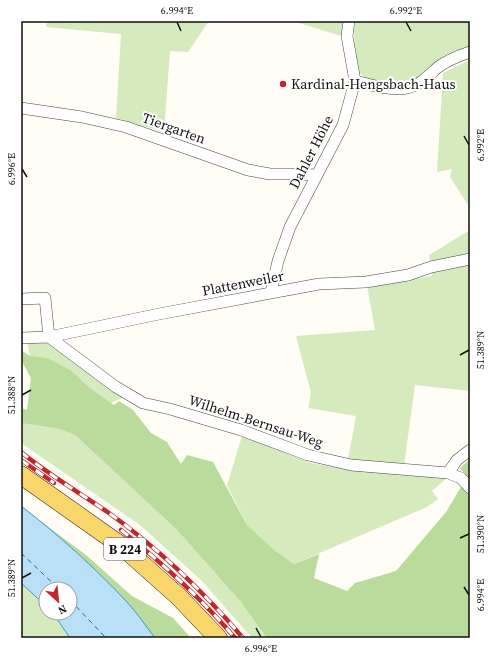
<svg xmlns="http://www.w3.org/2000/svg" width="491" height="659" font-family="'Source Serif 4',serif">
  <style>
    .green { fill: #d5ebbd }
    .forest { fill: #b9dc9c }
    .water { fill: #b9e0f7; stroke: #3f96cf }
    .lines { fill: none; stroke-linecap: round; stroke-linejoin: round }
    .ferry { stroke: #1768a6; stroke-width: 1; stroke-dasharray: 5 4; stroke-linecap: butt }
    .street-casing { stroke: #444; stroke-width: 12 }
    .primary-casing { stroke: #222; stroke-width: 19 }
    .street { stroke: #fff; stroke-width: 11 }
    .primary { stroke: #f9d66b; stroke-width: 18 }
    .rail-casing { stroke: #c4262e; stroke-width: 4.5 }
    .rail { stroke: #fff; stroke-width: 3; stroke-dasharray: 9; stroke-linecap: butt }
    .ticks { fill: none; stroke: #111; stroke-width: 1.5 }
    .poi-dot { fill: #c4262e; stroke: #fff; stroke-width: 1.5 }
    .labels { text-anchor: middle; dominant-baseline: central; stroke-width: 4; stroke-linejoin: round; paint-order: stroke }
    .shield { fill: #fff; stroke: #585858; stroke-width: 1 }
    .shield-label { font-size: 13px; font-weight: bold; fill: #111 }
    .poi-label { font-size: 14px; fill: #111; stroke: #fff; text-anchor: start }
    .street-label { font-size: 14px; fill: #111; stroke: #fff }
    .neatline { fill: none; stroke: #111; stroke-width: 1.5 }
    .ticks-label { font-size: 10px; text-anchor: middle; fill: #111 }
  </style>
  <rect width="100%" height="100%" fill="#fffdf5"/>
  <path class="green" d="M 47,21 L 209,21 L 188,52 L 170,51 L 164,132 L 116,118 L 121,34 L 46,27 Z
    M 293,21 L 345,21 L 341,36 Z
    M 356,21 L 470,21 L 470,51 L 415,82 L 396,85 L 380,84 L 363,76 L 359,72 L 355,50 L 354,30 Z
    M 470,60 L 470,208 L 450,177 L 452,169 L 437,172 L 443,73 Z
    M 470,230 L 470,391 L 415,385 L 404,466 L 348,459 L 356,416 L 308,408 L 311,393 L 296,336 L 375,330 L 367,285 L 432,276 L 429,255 Z
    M 27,341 L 44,341 L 123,396 L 120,399 L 111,403 L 90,388 L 72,371 L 30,356 Z
    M 21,423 L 59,429 L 75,435 L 176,529 L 240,601 L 267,638 L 252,638 L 202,581 L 140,525 L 21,443 Z
    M 242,436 L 311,463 L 351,470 L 448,477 L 432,491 L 438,499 L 427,507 L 294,564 L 273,549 L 247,525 L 227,485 Z
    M 21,583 L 46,606 L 46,613 L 53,613 L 70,638 L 21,638 Z"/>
  <path class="forest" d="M 21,350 L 30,356 L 47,358 L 72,371 L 90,388 L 114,405 L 119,401 L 133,410 L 151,433 L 167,442 L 181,464 L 187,455 L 213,462 L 247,525 L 273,549 L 294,564 L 319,554 L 314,578 L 347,591 L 355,583 L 396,571 L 446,512 L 467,477 L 460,468 L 470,459 L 470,638 L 267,638 L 240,601 L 176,529 L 75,435 L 59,429 L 21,423 L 21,408 L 27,410 L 31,378 L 21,360 Z
    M 39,520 L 86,555 L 132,596 L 173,618 L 191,638 L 155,638 L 127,602 L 77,553 Z"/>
  <path class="water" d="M 21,506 C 59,535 94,567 127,602 C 137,613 146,626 155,638 L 70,638 L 53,613 L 70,613 L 70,589 L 46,589 L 46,606 L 21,583 Z"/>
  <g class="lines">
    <path class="ferry" d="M 21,553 L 59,589
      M 70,600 L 106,638"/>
    <g class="street-casing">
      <path id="street" d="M 355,81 C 372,85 390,91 407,88 C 419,86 428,76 437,68 C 447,60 458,56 470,52
        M 21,108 L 82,117 L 126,127 L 248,170 L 270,174 L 297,174 L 316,175
        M 271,292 L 278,261 L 290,227 L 343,125 L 355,81 L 347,36 L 349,21
        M 21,299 L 45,298 L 49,337
        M 49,337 L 116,387 L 143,403 L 170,409 L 241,430 L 308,455 L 351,465 L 448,473 L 461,478 L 470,488
        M 21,338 L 49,337 L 159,314 L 319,284 L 366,282 L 408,275 L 431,267 L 470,259
        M 448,473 L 457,460 L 470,450"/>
    </g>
    <g class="primary-casing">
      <path id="primary" d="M 21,475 L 123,547 L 179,597 L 218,638"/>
    </g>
    <use href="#street" class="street"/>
    <use href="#primary" class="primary"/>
    <g class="rail-casing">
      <path id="rail" d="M 21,452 C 49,475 80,493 109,513 C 159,549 203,591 243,638
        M 21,460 L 54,483
        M 121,530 C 162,563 201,598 235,638"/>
    </g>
    <use href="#rail" class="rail"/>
  </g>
  <path class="ticks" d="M 177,22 L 181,31M 406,22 L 411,31M 464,136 L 469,145M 22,169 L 27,177M 460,355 L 469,350M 22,395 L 31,390M 460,538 L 469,534M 22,578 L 31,573M 464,587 L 469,595M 256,628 L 261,637"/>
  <circle class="poi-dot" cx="283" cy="84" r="4"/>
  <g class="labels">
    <rect class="shield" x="104" y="538" width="42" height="22" rx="3"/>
    <g class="shield-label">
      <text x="125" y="549">B 224</text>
    </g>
    <g class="poi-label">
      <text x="291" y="84">Kardinal-Hengsbach-Haus</text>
    </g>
    <g class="street-label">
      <text transform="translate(174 128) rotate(20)">Tiergarten</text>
      <text transform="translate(311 152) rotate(-63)">Dahler Höhe</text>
      <text transform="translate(243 283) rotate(-11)">Plattenweiler</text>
      <text transform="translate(256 421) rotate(18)">Wilhelm-Bernsau-Weg</text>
    </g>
  </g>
  <rect width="491" height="659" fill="none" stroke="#ffffff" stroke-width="44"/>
  <g transform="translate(58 601) rotate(153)"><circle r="19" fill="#ffffff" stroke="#a0a0a0"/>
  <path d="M0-3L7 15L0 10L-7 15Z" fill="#c4262e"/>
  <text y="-6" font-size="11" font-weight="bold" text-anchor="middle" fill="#111111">N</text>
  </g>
  <rect x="22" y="22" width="447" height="615" class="neatline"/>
  <g class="ticks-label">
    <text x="177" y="14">6.994°E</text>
    <text x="406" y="14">6.992°E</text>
    <text transform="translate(480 145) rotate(-90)" y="4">6.992°E</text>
    <text transform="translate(11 169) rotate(-90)" y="4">6.996°E</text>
    <text transform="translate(480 350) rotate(-90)" y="4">51.389°N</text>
    <text transform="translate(11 395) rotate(-90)" y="4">51.388°N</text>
    <text transform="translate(480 534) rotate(-90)" y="4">51.390°N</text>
    <text transform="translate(11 578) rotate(-90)" y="4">51.389°N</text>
    <text transform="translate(480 595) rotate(-90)" y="4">6.994°E</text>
    <text x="261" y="652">6.996°E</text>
  </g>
</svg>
